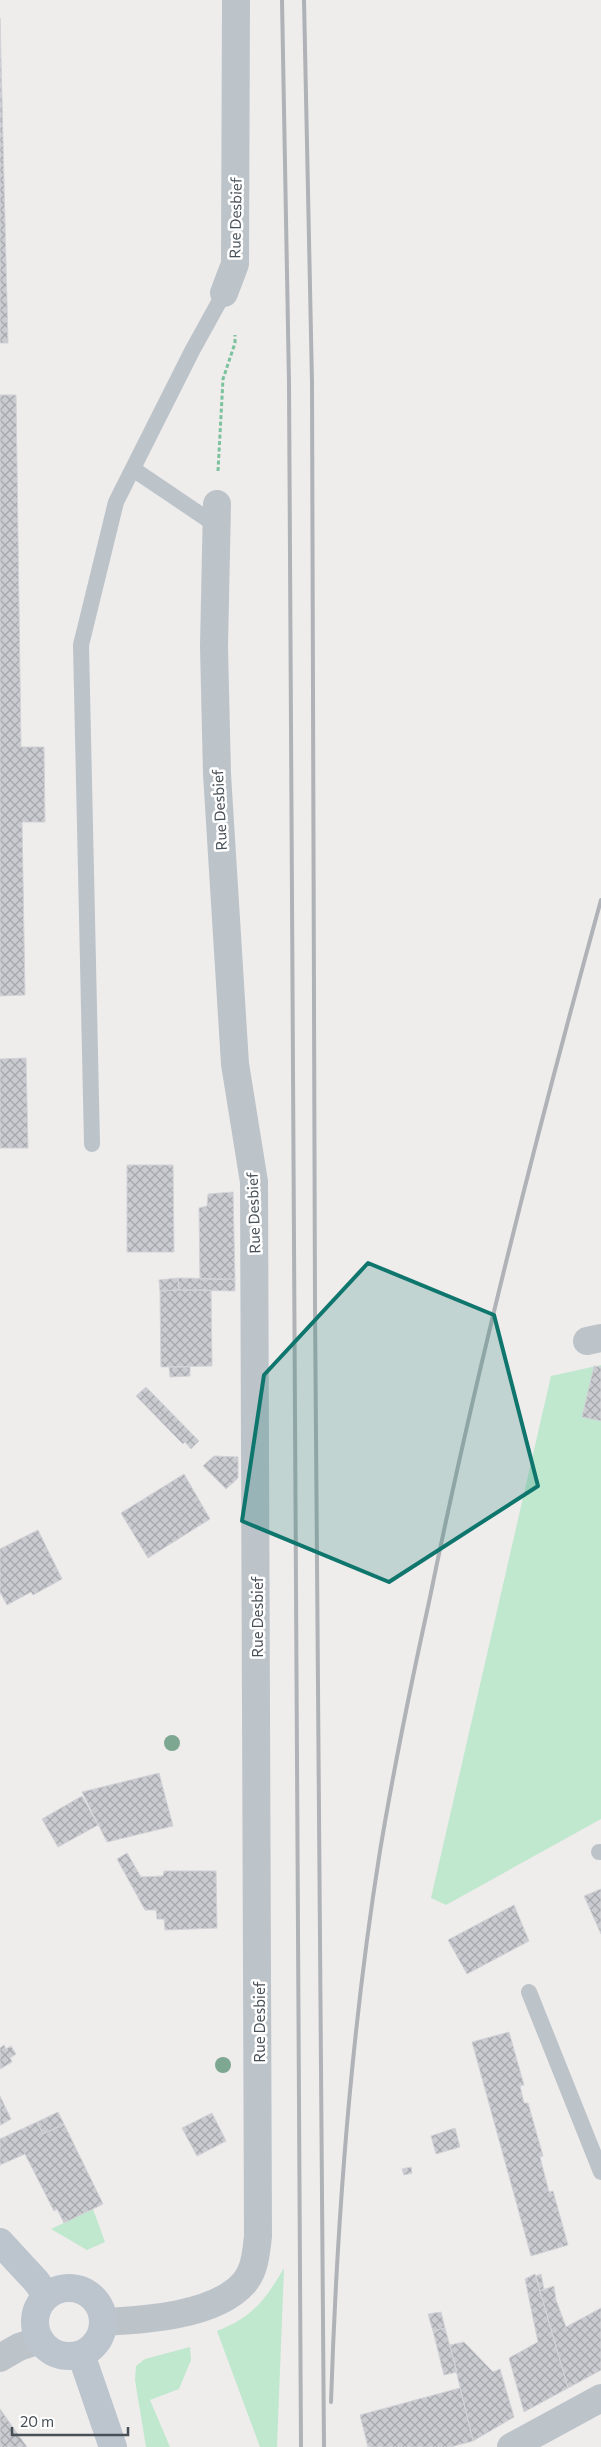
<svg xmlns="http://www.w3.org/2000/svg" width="601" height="2447" font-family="Commissioner,sans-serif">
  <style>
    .green { fill: #bfe8ce }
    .building { fill: url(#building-cross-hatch); stroke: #d1d3d7 }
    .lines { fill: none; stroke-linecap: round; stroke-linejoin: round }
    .path { stroke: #7bc29d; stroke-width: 3; stroke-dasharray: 4 2.5; stroke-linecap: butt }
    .lane { stroke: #bcc4ca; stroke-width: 16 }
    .street { stroke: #bcc4ca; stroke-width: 28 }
    .secondary { stroke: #bcc5ce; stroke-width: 28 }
    .rail { stroke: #afb2b6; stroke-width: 4 }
    .tree { fill: #7ea791 }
    .marked { fill: #0f766e; fill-opacity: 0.2; stroke: #0f766e; stroke-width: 4; stroke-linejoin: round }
    .labels { text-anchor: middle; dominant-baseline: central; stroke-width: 5; stroke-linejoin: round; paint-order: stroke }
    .street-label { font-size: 15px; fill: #475057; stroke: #fff }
  </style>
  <defs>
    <pattern id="building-cross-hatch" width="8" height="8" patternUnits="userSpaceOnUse" patternTransform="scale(1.25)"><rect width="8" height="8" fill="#cacbd0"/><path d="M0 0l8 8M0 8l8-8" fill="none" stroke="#a6a7ac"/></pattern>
  </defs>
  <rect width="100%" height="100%" fill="#efecec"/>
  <path class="green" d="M 601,1365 L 601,1819 L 446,1905 L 431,1898 L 551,1376 Z
    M 93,2209 L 105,2242 L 87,2250 L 51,2229 Z
    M 284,2268 L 277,2447 L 260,2447 L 217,2331 C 252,2318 266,2299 284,2268 Z
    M 190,2347 L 191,2360 L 179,2389 L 150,2400 L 170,2447 L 146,2447 L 135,2380 L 136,2366 L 145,2359 Z"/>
  <path class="building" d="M 0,18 L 8,343 L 0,343 Z
    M 0,395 L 16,395 L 21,747 L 44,747 L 45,822 L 22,822 L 25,995 L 0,996 Z
    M 26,1058 L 28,1148 L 0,1148 L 0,1059 Z
    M 127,1165 L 173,1165 L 174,1252 L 127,1252 Z
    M 233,1192 L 235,1279 L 200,1280 L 199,1208 L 207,1206 L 208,1194 Z
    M 178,1278 L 235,1279 L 235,1291 L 179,1290 Z
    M 178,1278 L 179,1290 L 160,1291 L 159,1280 Z
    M 179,1290 L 211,1290 L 212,1366 L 161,1367 L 160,1291 Z
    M 594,1366 L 601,1367 L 601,1421 L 582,1417 Z
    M 169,1367 L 190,1367 L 190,1376 L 170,1377 Z
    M 146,1387 L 199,1441 L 191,1449 L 185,1442 L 183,1444 L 136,1396 Z
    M 214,1456 L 238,1457 L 238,1478 L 226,1489 L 203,1466 Z
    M 184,1474 L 210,1519 L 148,1558 L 121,1513 Z
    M 38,1530 L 62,1579 L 33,1595 L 31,1592 L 7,1605 L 0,1592 L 0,1549 Z
    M 159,1773 L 173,1826 L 107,1842 L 82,1792 Z
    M 82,1796 L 98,1825 L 58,1847 L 42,1819 Z
    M 127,1853 L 141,1877 L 163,1876 L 164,1871 L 216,1871 L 217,1928 L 165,1930 L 164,1919 L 157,1919 L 156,1910 L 145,1910 L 117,1859 Z
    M 601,1889 L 601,1934 L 584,1896 Z
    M 514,1905 L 529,1941 L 467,1974 L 448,1940 Z
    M 509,2032 L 524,2085 L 520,2086 L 524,2103 L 528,2103 L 543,2156 L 540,2157 L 549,2192 L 553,2191 L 568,2245 L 531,2256 L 472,2042 Z
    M 4,2045 L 6,2049 L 11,2046 L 16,2054 L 10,2058 L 12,2062 L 0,2069 L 0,2048 Z
    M 0,2096 L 11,2119 L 1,2125 L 0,2125 Z
    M 58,2112 L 64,2124 L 43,2134 L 37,2122 Z
    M 212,2113 L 226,2141 L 197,2156 L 182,2128 Z
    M 37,2122 L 43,2134 L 64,2124 L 103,2204 L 64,2223 L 57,2209 L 54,2211 L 25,2154 L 0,2165 L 0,2139 Z
    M 455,2128 L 460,2147 L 436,2154 L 431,2136 Z
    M 411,2167 L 412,2173 L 404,2175 L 402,2169 Z
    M 535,2274 L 568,2388 L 524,2412 L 509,2358 L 538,2342 L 525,2279 Z
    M 541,2274 L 544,2289 L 540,2291 L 536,2276 Z
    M 554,2286 L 556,2300 L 566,2327 L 601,2308 L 601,2370 L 568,2388 L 540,2291 Z
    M 441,2312 L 445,2328 L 433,2331 L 428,2314 Z
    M 445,2328 L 457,2372 L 444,2375 L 433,2331 Z
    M 464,2342 L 493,2372 L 500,2369 L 514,2417 L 473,2441 L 450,2345 Z
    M 460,2388 L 473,2441 L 451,2447 L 368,2447 L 360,2415 Z
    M 0,2409 L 27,2447 L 0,2447 Z"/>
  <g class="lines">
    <path class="path" d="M 218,471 L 223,379 L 235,343 L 235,335"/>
    <path class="lane" d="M 133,469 L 216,525
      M 92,1144 L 81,645 L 116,502 L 192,351 L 224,293
      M 599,1852 L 601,1852
      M 529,1992 L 601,2172"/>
    <path class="street" d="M 224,293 L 235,264 L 236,0
      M 587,1341 L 601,1338
      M 103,2322 C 144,2320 215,2316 244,2283 C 255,2270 256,2253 258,2236 L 254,1182 L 235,1064 L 217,774 L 214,647 L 217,504
      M 0,2358 L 19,2347 L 40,2340
      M 511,2447 L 601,2398"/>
    <path class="secondary" d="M 0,2242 L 36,2281 L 47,2296
      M35 2322a34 34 0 1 1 68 0a34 34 0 1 1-68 0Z
      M 81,2354 L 113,2447"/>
    <path class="rail" d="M 282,0 L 289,383 L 301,2447
      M 304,0 L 312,383 L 315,1308 L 324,2447
      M 331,2402 C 337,2218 351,2032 380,1851 C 394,1767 411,1684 429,1602 C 477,1366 537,1132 601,900"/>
  </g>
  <g class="tree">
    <circle cx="172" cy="1743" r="8"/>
    <circle cx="223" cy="2065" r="8"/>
  </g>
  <path class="marked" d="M 368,1263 L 494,1315 L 538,1486 L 389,1582 L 242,1521 L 264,1375 Z"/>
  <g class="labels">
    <g class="street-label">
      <text transform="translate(235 218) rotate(-89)">Rue Desbief</text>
      <text transform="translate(219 810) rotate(-93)">Rue Desbief</text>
      <text transform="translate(253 1213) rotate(-92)">Rue Desbief</text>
      <text transform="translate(257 1617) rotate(-90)">Rue Desbief</text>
      <text transform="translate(259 2022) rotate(-90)">Rue Desbief</text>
    </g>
  </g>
  <path d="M12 2427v8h116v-8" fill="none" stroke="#475057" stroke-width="2.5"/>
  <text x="20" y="2427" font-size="15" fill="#475057" stroke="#ffffff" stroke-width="4" paint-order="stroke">20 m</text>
</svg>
